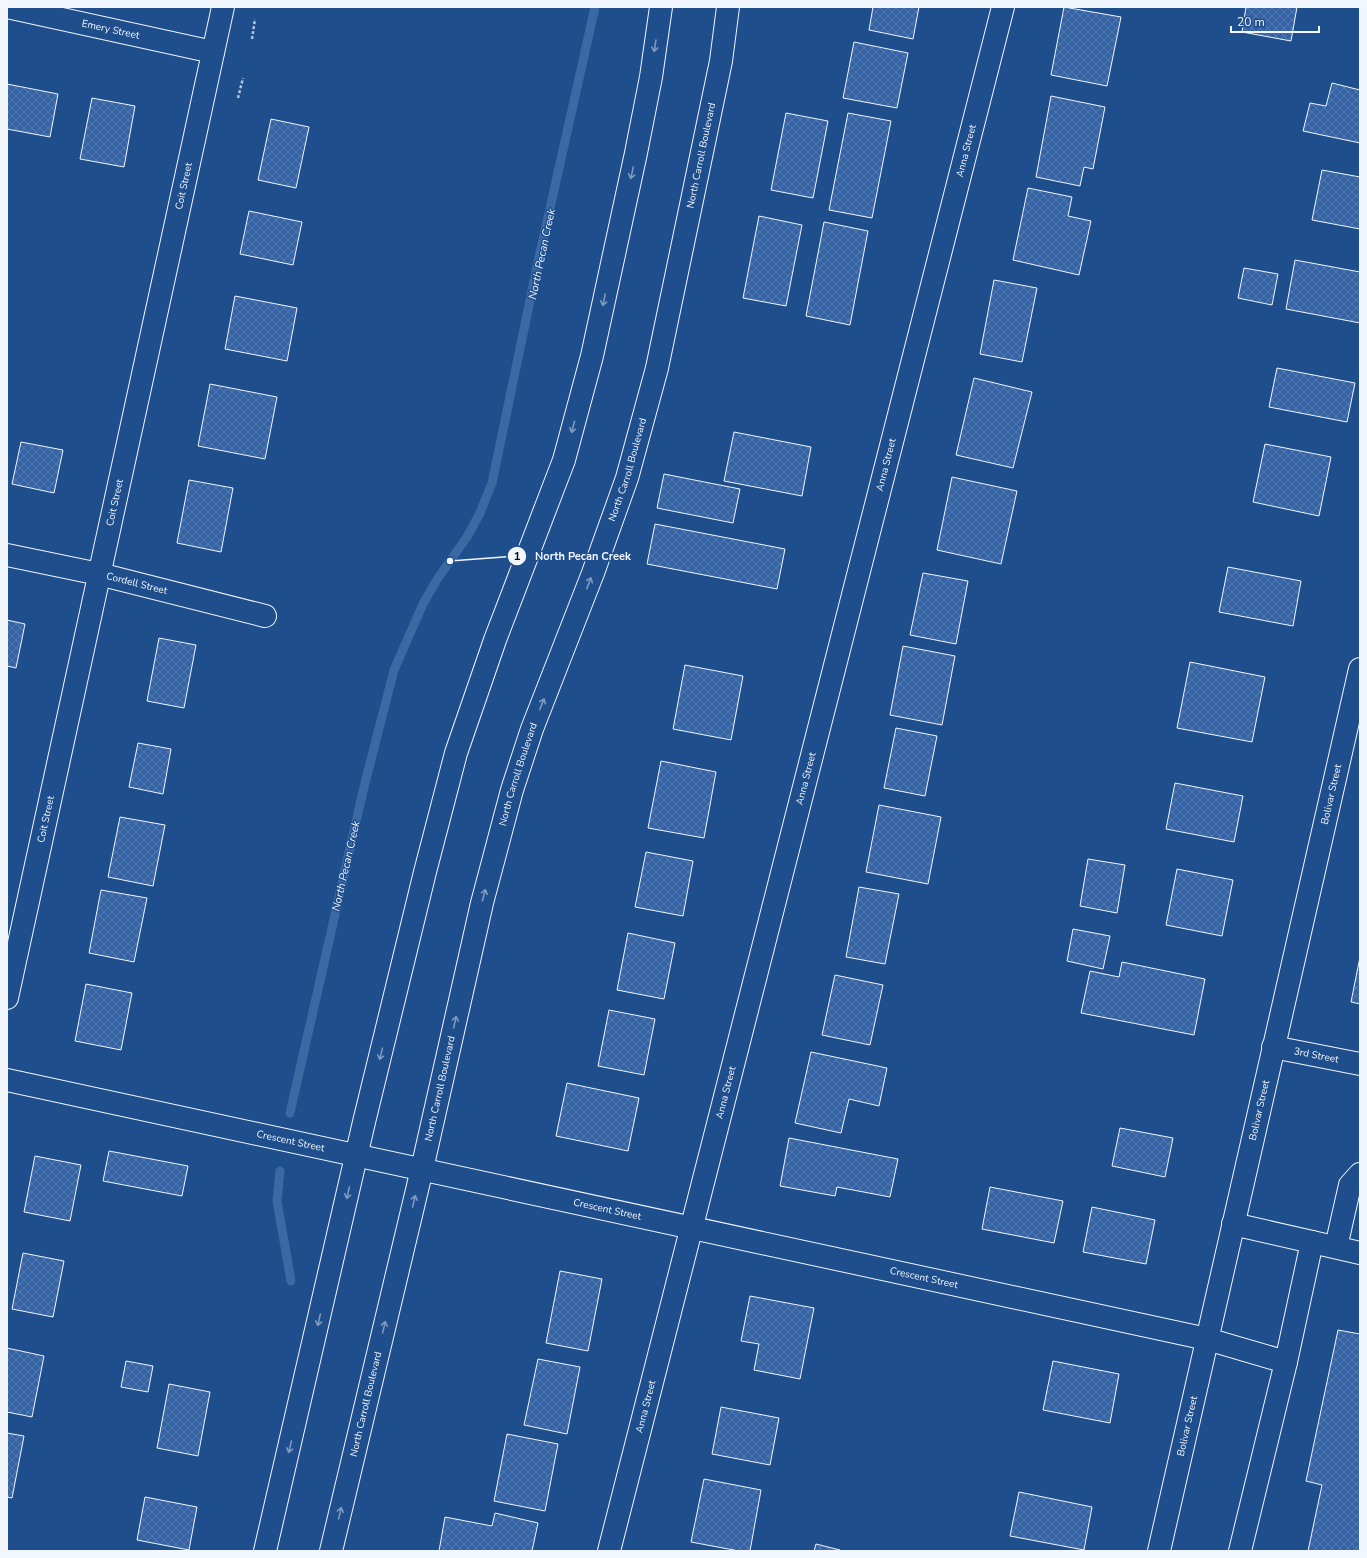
<svg xmlns="http://www.w3.org/2000/svg" width="1367" height="1558" font-family="'Nunito Sans',sans-serif">
  <style>
    .lines { fill: none; stroke-linecap: round; stroke-linejoin: round }
    .stream { stroke: #3b69a3; stroke-width: 9 }
    .building { fill: url(#building-cross-hatch); stroke: #f2f6ff }
    .minor-casing { stroke: #f2f6ff; stroke-width: 24 }
    .major-casing { stroke: #f2f6ff; stroke-width: 24 }
    .path { stroke: #b3c4dc; stroke-width: 2.5; stroke-dasharray: 3 2; stroke-linecap: butt }
    .minor { stroke: #1f4e8c; stroke-width: 22 }
    .major { stroke: #1f4e8c; stroke-width: 22 }
    .oneway { stroke: #7e9ac0 }
    .labels { text-anchor: middle; dominant-baseline: central; stroke-width: 3; stroke-linejoin: round; paint-order: stroke }
    .street-label { font-size: 10px; fill: #f2f6ff; stroke: #1f4e8c }
    .water-label { font-size: 11px; font-style: italic; fill: #f2f6ff; stroke: #1f4e8c }
    .leader { fill: none; stroke: #f2f6ff; stroke-width: 1.5 }
    .callout-dot { fill: #f2f6ff; stroke: #1f4e8c; stroke-width: 1.5 }
    .mark-label { font-size: 12px; text-anchor: middle; font-weight: bold; fill: #111 }
    .callout-label { font-size: 11px; text-anchor: middle; font-weight: bold; fill: #f2f6ff; stroke: #1f4e8c; stroke-width: 3; stroke-linejoin: round; paint-order: stroke }
  </style>
  <defs>
    <pattern id="building-cross-hatch" width="8" height="8" patternUnits="userSpaceOnUse"><rect width="8" height="8" fill="#3563a3"/><path d="M0 0l8 8M0 8l8-8" fill="none" stroke="#537ab1"/></pattern>
  </defs>
  <rect width="100%" height="100%" fill="#1f4e8c"/>
  <g class="lines">
    <path class="stream" d="M 290,1113 L 363,791 L 394,670 L 423,604 L 438,578 L 467,537 L 480,513 L 492,483 L 538,262 L 595,7
      M 280,1171 L 277,1201 L 291,1281"/>
  </g>
  <path class="building" d="M 873,7 L 919,7 L 913,39 L 869,30 Z
    M 1064,7 L 1121,17 L 1107,86 L 1051,75 Z
    M 1246,7 L 1297,7 L 1291,41 L 1242,32 Z
    M 854,42 L 908,53 L 897,108 L 843,98 Z
    M 1332,83 L 1360,90 L 1360,143 L 1303,131 L 1310,103 L 1326,106 Z
    M 7,84 L 58,94 L 50,137 L 7,129 Z
    M 1051,96 L 1105,107 L 1093,169 L 1084,167 L 1080,186 L 1036,177 Z
    M 92,98 L 135,106 L 124,167 L 80,159 Z
    M 786,113 L 828,121 L 813,198 L 771,190 Z
    M 848,113 L 891,121 L 872,218 L 829,210 Z
    M 271,119 L 309,127 L 296,188 L 258,180 Z
    M 1322,170 L 1360,177 L 1360,229 L 1312,220 Z
    M 1028,188 L 1072,197 L 1068,216 L 1091,221 L 1079,275 L 1013,260 Z
    M 249,211 L 302,222 L 293,265 L 240,254 Z
    M 759,216 L 802,225 L 786,306 L 743,298 Z
    M 824,222 L 868,231 L 850,325 L 806,316 Z
    M 1295,260 L 1360,272 L 1360,323 L 1286,309 Z
    M 1244,268 L 1278,274 L 1272,305 L 1238,298 Z
    M 994,280 L 1037,288 L 1022,362 L 980,354 Z
    M 235,296 L 297,308 L 287,361 L 225,349 Z
    M 1277,368 L 1355,383 L 1347,422 L 1269,407 Z
    M 974,378 L 1032,392 L 1013,468 L 956,455 Z
    M 210,384 L 277,397 L 265,459 L 198,446 Z
    M 734,432 L 811,447 L 802,496 L 724,481 Z
    M 21,442 L 63,450 L 54,493 L 12,484 Z
    M 1265,444 L 1331,457 L 1319,516 L 1253,502 Z
    M 664,474 L 740,489 L 733,523 L 657,508 Z
    M 952,477 L 1017,491 L 1001,564 L 937,550 Z
    M 189,480 L 233,488 L 221,552 L 177,543 Z
    M 655,524 L 785,549 L 777,589 L 647,564 Z
    M 1228,567 L 1301,581 L 1293,626 L 1219,612 Z
    M 923,573 L 968,581 L 956,644 L 910,635 Z
    M 7,620 L 25,624 L 16,668 L 7,666 Z
    M 159,638 L 196,645 L 184,708 L 147,701 Z
    M 903,646 L 955,656 L 942,725 L 890,715 Z
    M 1190,662 L 1265,677 L 1252,742 L 1177,728 Z
    M 685,665 L 743,676 L 731,740 L 673,729 Z
    M 896,728 L 937,736 L 925,796 L 884,788 Z
    M 138,743 L 171,749 L 163,794 L 129,787 Z
    M 661,761 L 716,772 L 704,838 L 648,828 Z
    M 1175,783 L 1243,796 L 1234,842 L 1166,829 Z
    M 879,805 L 941,817 L 928,884 L 866,872 Z
    M 120,817 L 165,825 L 153,886 L 108,877 Z
    M 646,852 L 693,861 L 683,916 L 635,907 Z
    M 1088,859 L 1125,865 L 1117,913 L 1080,906 Z
    M 1177,869 L 1233,880 L 1222,936 L 1166,925 Z
    M 859,887 L 899,894 L 885,964 L 846,957 Z
    M 101,890 L 147,898 L 134,962 L 89,953 Z
    M 1073,929 L 1110,936 L 1103,969 L 1067,961 Z
    M 628,933 L 675,943 L 664,999 L 617,990 Z
    M 1360,957 L 1360,1004 L 1351,1002 Z
    M 1122,962 L 1205,979 L 1194,1035 L 1081,1013 L 1090,971 L 1119,977 Z
    M 835,975 L 883,985 L 870,1045 L 822,1035 Z
    M 86,984 L 132,993 L 121,1050 L 75,1041 Z
    M 609,1010 L 655,1019 L 644,1075 L 598,1066 Z
    M 811,1052 L 887,1068 L 879,1106 L 849,1099 L 841,1133 L 795,1123 Z
    M 567,1083 L 639,1098 L 628,1151 L 556,1136 Z
    M 1120,1128 L 1173,1138 L 1165,1177 L 1112,1166 Z
    M 789,1138 L 898,1159 L 890,1197 L 837,1187 L 835,1196 L 780,1186 Z
    M 109,1151 L 188,1166 L 182,1196 L 103,1181 Z
    M 35,1156 L 81,1165 L 70,1221 L 24,1212 Z
    M 990,1187 L 1063,1201 L 1054,1243 L 982,1229 Z
    M 1092,1207 L 1155,1220 L 1146,1264 L 1083,1252 Z
    M 23,1253 L 64,1261 L 53,1317 L 12,1309 Z
    M 560,1271 L 602,1279 L 588,1351 L 546,1343 Z
    M 750,1296 L 814,1308 L 800,1379 L 754,1370 L 759,1344 L 741,1341 Z
    M 1338,1330 L 1360,1334 L 1360,1551 L 1308,1551 L 1322,1485 L 1306,1481 Z
    M 7,1348 L 44,1356 L 32,1417 L 7,1412 Z
    M 538,1359 L 580,1367 L 567,1434 L 524,1425 Z
    M 126,1361 L 153,1366 L 148,1392 L 121,1387 Z
    M 1053,1361 L 1119,1374 L 1110,1423 L 1043,1410 Z
    M 169,1384 L 210,1392 L 198,1456 L 157,1448 Z
    M 721,1407 L 779,1418 L 770,1465 L 712,1454 Z
    M 7,1433 L 24,1436 L 12,1498 L 7,1497 Z
    M 507,1434 L 558,1444 L 545,1511 L 494,1501 Z
    M 704,1479 L 761,1490 L 750,1551 L 739,1551 L 691,1542 Z
    M 1019,1492 L 1092,1507 L 1084,1550 L 1010,1536 Z
    M 145,1497 L 197,1507 L 189,1550 L 137,1540 Z
    M 495,1513 L 538,1523 L 532,1551 L 439,1551 L 445,1517 L 492,1526 Z
    M 816,1544 L 840,1550 L 840,1551 L 814,1551 Z"/>
  <g class="lines">
    <g class="minor-casing">
      <g id="minor">
        <path id="s1" d="M 7,7 L 213,52"/>
        <path id="s2" d="M 7,555 L 99,574 L 265,616"/>
        <path id="s3" d="M 7,998 L 223,7"/>
        <path id="s4" d="M 1273,1047 L 1360,1064"/>
        <path id="s5" d="M 7,1080 L 1207,1339 L 1286,1362"/>
        <path d="M 1233,1224 L 1312,1242"/>
        <path d="M 1336,1247 L 1350,1185 L 1360,1174"/>
        <path id="s6" d="M 609,1551 L 1003,7"/>
        <path id="s7" d="M 1159,1551 L 1360,669"/>
        <path d="M 1240,1551 L 1286,1362 L 1312,1242 L 1360,1253"/>
      </g>
    </g>
    <g class="major-casing">
      <g id="major">
        <path d="M 265,1551 L 364,1122 L 425,872 L 456,753 L 495,640 L 564,460 L 592,356 L 636,153 L 651,77 L 661,7"/>
        <path id="s8" d="M 331,1551 L 422,1169 L 482,903 L 512,790 L 532,729 L 593,573 L 627,478 L 657,368 L 721,61 L 728,7"/>
      </g>
    </g>
    <path class="path" d="M 252,39 L 255,19
      M 238,98 L 243,78"/>
    <use href="#minor" class="minor"/>
    <use href="#major" class="major"/>
  </g>
  <defs><path id="oneway-shaft" d="M-6 0H5M1.5-3L5.5 0L1.5 3" fill="none" stroke-width="1.6" stroke-linecap="round" stroke-linejoin="round"/></defs>
  <g class="oneway">
    <use href="#oneway-shaft" transform="translate(655 46) rotate(99)"/>
    <use href="#oneway-shaft" transform="translate(632 173) rotate(102)"/>
    <use href="#oneway-shaft" transform="translate(604 300) rotate(102)"/>
    <use href="#oneway-shaft" transform="translate(573 427) rotate(105)"/>
    <use href="#oneway-shaft" transform="translate(589 583) rotate(-69)"/>
    <use href="#oneway-shaft" transform="translate(542 704) rotate(-68)"/>
    <use href="#oneway-shaft" transform="translate(484 895) rotate(-75)"/>
    <use href="#oneway-shaft" transform="translate(455 1022) rotate(-77)"/>
    <use href="#oneway-shaft" transform="translate(381 1054) rotate(104)"/>
    <use href="#oneway-shaft" transform="translate(348 1193) rotate(103)"/>
    <use href="#oneway-shaft" transform="translate(414 1201) rotate(-77)"/>
    <use href="#oneway-shaft" transform="translate(319 1320) rotate(103)"/>
    <use href="#oneway-shaft" transform="translate(384 1327) rotate(-77)"/>
    <use href="#oneway-shaft" transform="translate(290 1447) rotate(103)"/>
    <use href="#oneway-shaft" transform="translate(340 1513) rotate(-77)"/>
  </g>
  <g class="labels">
    <g class="street-label">
      <text stroke="none"><textPath href="#s1" startOffset="106">Emery Street</textPath></text>
      <text stroke="none"><textPath href="#s6" startOffset="1445">Anna Street</textPath></text>
      <text stroke="none"><textPath href="#s8" startOffset="1446">North Carroll Boulevard</textPath></text>
      <text stroke="none"><textPath href="#s3" startOffset="831">Coit Street</textPath></text>
      <text stroke="none"><textPath href="#s6" startOffset="1121">Anna Street</textPath></text>
      <text stroke="none"><textPath href="#s8" startOffset="1123">North Carroll Boulevard</textPath></text>
      <text stroke="none"><textPath href="#s3" startOffset="507">Coit Street</textPath></text>
      <text stroke="none"><textPath href="#s2" startOffset="133">Cordell Street</textPath></text>
      <text stroke="none"><textPath href="#s8" startOffset="799">North Carroll Boulevard</textPath></text>
      <text stroke="none"><textPath href="#s6" startOffset="797">Anna Street</textPath></text>
      <text stroke="none"><textPath href="#s7" startOffset="776">Bolivar Street</textPath></text>
      <text stroke="none"><textPath href="#s3" startOffset="183">Coit Street</textPath></text>
      <text stroke="none"><textPath href="#s4" startOffset="44">3rd Street</textPath></text>
      <text stroke="none"><textPath href="#s8" startOffset="475">North Carroll Boulevard</textPath></text>
      <text stroke="none"><textPath href="#s6" startOffset="473">Anna Street</textPath></text>
      <text stroke="none"><textPath href="#s7" startOffset="452">Bolivar Street</textPath></text>
      <text stroke="none"><textPath href="#s5" startOffset="290">Crescent Street</textPath></text>
      <text stroke="none"><textPath href="#s5" startOffset="614">Crescent Street</textPath></text>
      <text stroke="none"><textPath href="#s5" startOffset="938">Crescent Street</textPath></text>
      <text stroke="none"><textPath href="#s8" startOffset="151">North Carroll Boulevard</textPath></text>
      <text stroke="none"><textPath href="#s6" startOffset="149">Anna Street</textPath></text>
      <text stroke="none"><textPath href="#s7" startOffset="128">Bolivar Street</textPath></text>
    </g>
    <g class="water-label">
      <text transform="translate(542 254) rotate(-78)">North Pecan Creek</text>
      <text transform="translate(346 866) rotate(-77)">North Pecan Creek</text>
    </g>
  </g>
  <path class="leader" d="M450 561L517 556"/>
  <g class="callout-dot">
    <circle cx="450" cy="561" r="4"/>
    <circle cx="517" cy="556" r="10"/>
  </g>
  <g class="mark-label">
    <text x="517" y="560">1</text>
  </g>
  <g class="callout-label">
    <text x="583" y="560">North Pecan Creek</text>
  </g>
  <rect width="1367" height="1558" fill="none" stroke="#f2f6ff" stroke-width="16"/>
  <path d="M1231 26v6h88v-6" fill="none" stroke="#f2f6ff" stroke-width="2"/>
  <text x="1237" y="26" font-size="12" fill="#f2f6ff" stroke="#1f4e8c" stroke-width="3" paint-order="stroke">20 m</text>
</svg>
